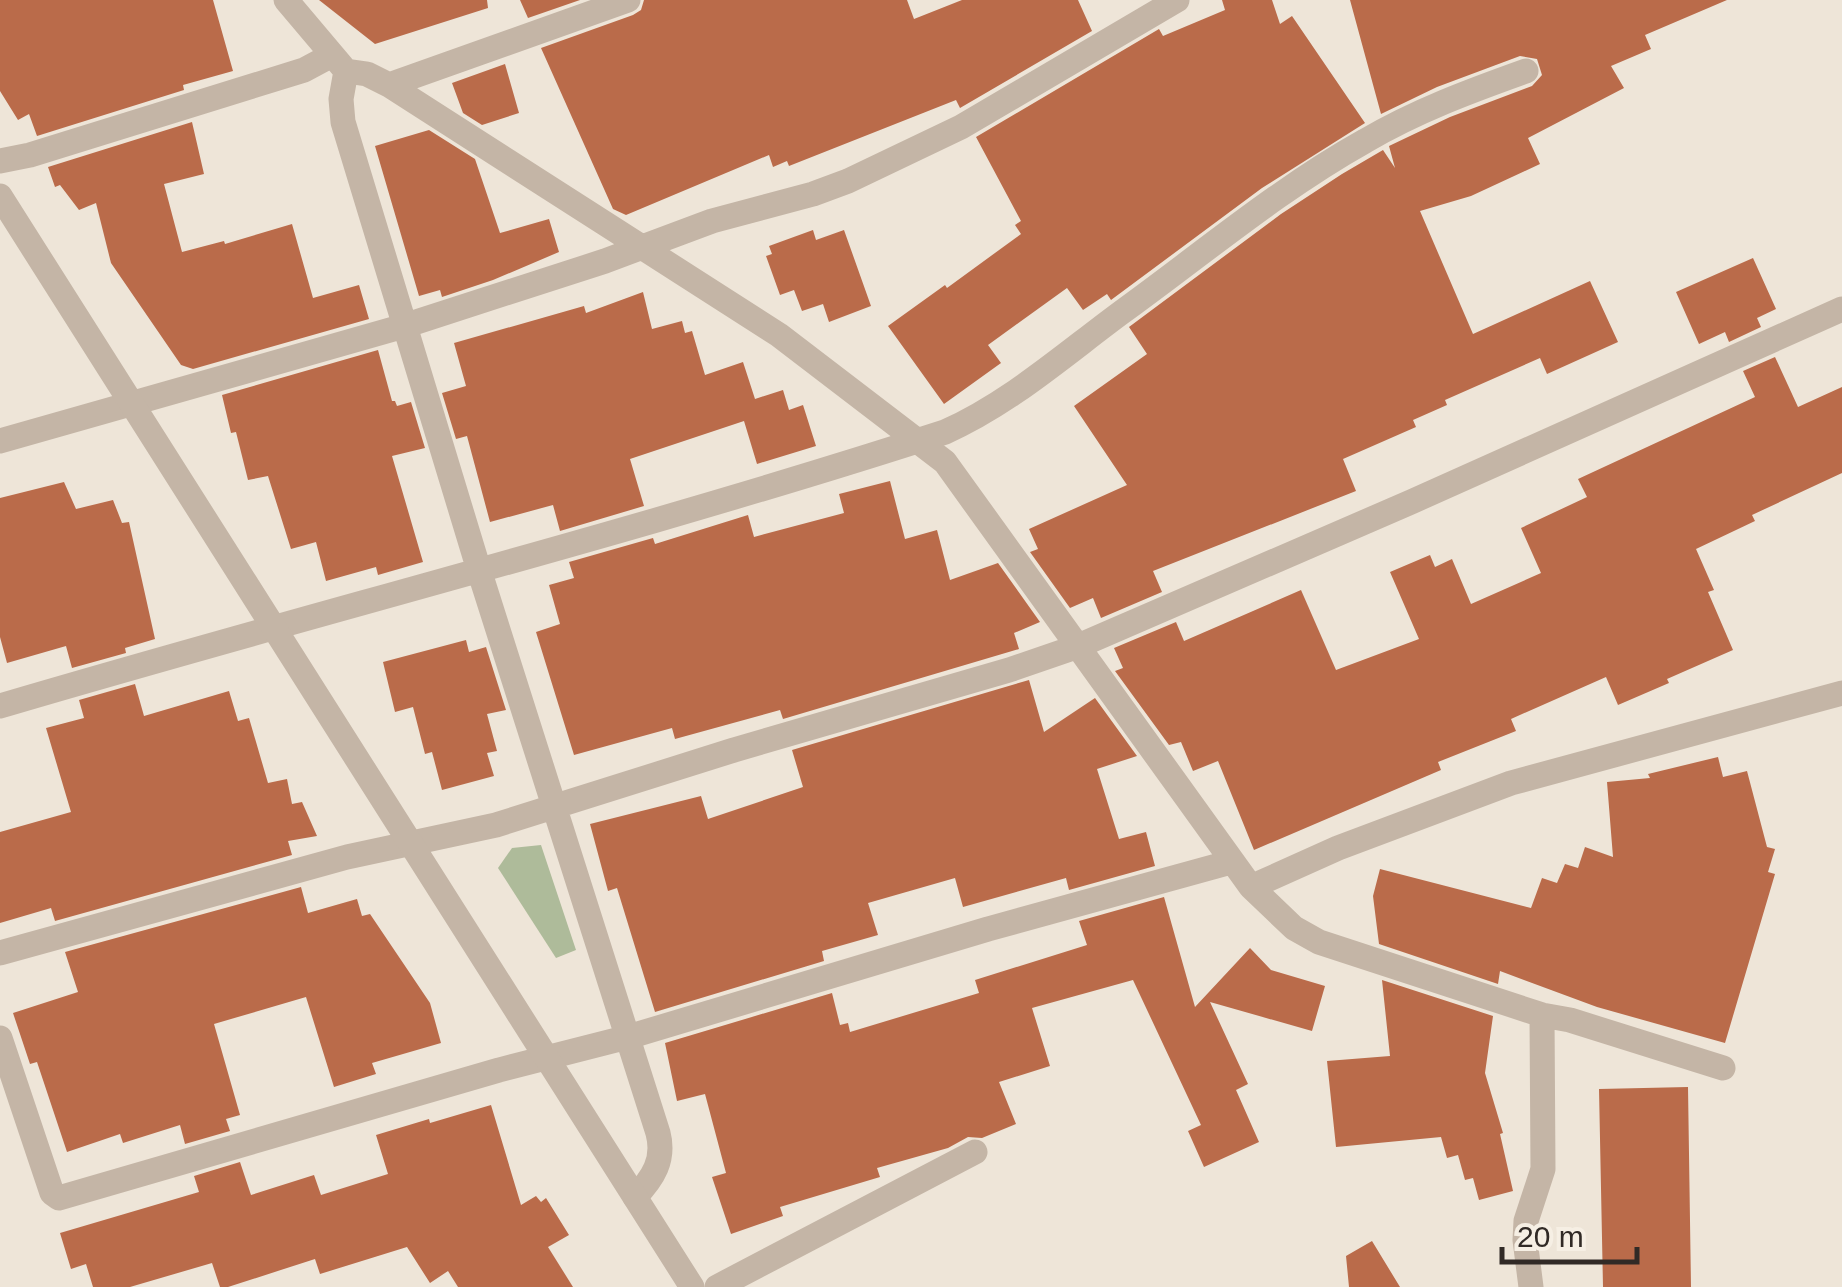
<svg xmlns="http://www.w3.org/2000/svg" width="1842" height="1287" font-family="Helvetica,sans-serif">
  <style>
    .green { fill: #aebb9a }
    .building { fill: #ba6b4a }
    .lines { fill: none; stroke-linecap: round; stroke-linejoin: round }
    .minor { stroke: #c4b5a6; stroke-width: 25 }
    .tertiary { stroke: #c4b5a6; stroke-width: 25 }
  </style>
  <rect width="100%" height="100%" fill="#eee5d8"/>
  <path class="green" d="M 541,845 L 576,950 L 556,958 L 498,868 L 512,848 Z"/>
  <path class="building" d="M 0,0 L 213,0 L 233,71 L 183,85 L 184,90 L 37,136 L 29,114 L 18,120 L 0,91 Z
    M 319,0 L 487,0 L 488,8 L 375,44 Z
    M 520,0 L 580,0 L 528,18 Z
    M 644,0 L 907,0 L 914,19 L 962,0 L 1078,0 L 1092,31 L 960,108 L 956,100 L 789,166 L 787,161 L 773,167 L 769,155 L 626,215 L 613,209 L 541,48 L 633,15 L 641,10 Z
    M 1222,0 L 1272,0 L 1280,24 L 1292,16 L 1365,123 L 1262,188 L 1111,300 L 1107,294 L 1083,310 L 1067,288 L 988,345 L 1001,363 L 944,404 L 888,326 L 945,285 L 947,288 L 1021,234 L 1015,225 L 1021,221 L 976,137 L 1159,29 L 1163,36 L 1225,10 Z
    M 1350,0 L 1727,0 L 1645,35 L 1651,49 L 1611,66 L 1624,88 L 1528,138 L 1540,164 L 1471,196 L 1420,211 L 1473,334 L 1590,281 L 1618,342 L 1547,374 L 1540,358 L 1445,400 L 1447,405 L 1413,420 L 1416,427 L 1343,459 L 1356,491 L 1153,571 L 1162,592 L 1101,618 L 1093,598 L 1070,608 L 1030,552 L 1038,549 L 1029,529 L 1127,485 L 1074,406 L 1147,354 L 1129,327 L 1281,214 L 1342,174 L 1383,150 L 1395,168 L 1389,146 L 1450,117 L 1532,86 L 1542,75 L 1537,59 L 1520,56 L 1437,87 L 1381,114 Z
    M 505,64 L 519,113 L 482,125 L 463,113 L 452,83 Z
    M 192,122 L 204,174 L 164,184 L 182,252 L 224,241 L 225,244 L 292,224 L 313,298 L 359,285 L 369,319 L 193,369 L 181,365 L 111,263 L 96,203 L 79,210 L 60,185 L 55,187 L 48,167 Z
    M 429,130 L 475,159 L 500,233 L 549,219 L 559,252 L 493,280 L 442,297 L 440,290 L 419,296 L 375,146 Z
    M 813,230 L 816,240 L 844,230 L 871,306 L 829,322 L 823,304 L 802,311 L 794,290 L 780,295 L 766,256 L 772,254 L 769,246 Z
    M 1753,258 L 1776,309 L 1757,318 L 1761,327 L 1729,342 L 1725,332 L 1699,344 L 1676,292 Z
    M 643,292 L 652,329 L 682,321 L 685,333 L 692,331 L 705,375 L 743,362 L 755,399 L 783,390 L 789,410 L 803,405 L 816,446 L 757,464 L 744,421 L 630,459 L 644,506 L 560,531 L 553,505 L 490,522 L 467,436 L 456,439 L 442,393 L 466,386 L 454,343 L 584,306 L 586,313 Z
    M 378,350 L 392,401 L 395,401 L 397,406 L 411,402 L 425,448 L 392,456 L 423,562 L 378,575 L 376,567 L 326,581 L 316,542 L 291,549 L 268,476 L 248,480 L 236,432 L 231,433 L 222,395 Z
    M 1775,357 L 1798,407 L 1842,387 L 1842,473 L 1752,515 L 1755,521 L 1696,549 L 1714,590 L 1708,592 L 1733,650 L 1667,679 L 1669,683 L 1618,705 L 1606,677 L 1511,719 L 1516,731 L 1438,762 L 1441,770 L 1254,850 L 1218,761 L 1193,771 L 1181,742 L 1169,745 L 1115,671 L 1123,668 L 1114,648 L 1176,622 L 1184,641 L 1301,590 L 1336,670 L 1419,639 L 1390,572 L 1430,555 L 1435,567 L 1452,559 L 1471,604 L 1541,573 L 1521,528 L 1587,497 L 1578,479 L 1755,397 L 1743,371 Z
    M 890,481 L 905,539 L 937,530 L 950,580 L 998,563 L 1040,622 L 1014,633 L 1019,649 L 783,719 L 780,710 L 675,739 L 672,728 L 574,755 L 536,632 L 560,624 L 549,585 L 574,578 L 569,562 L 653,538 L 655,544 L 748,515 L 754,537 L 844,513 L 839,494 Z
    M 64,482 L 76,509 L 113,500 L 122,523 L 129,522 L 155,639 L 125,648 L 126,653 L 72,668 L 66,646 L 7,663 L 0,637 L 0,498 Z
    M 466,640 L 469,652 L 486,647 L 506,710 L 487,714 L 497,751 L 487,753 L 494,776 L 442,790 L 432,752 L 425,754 L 413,707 L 395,712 L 383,662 Z
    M 1029,680 L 1044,732 L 1095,698 L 1137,756 L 1097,769 L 1119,839 L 1146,832 L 1155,866 L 1069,890 L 1066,878 L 963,907 L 955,878 L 868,903 L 878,935 L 822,951 L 824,961 L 655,1012 L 617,888 L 608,891 L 590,824 L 701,796 L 708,819 L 803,787 L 792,750 Z
    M 135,684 L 144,716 L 229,691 L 238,721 L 249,718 L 268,783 L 287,779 L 292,804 L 302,802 L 317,836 L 288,841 L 292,855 L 55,921 L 51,908 L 0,923 L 0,832 L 71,812 L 46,728 L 84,718 L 79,700 Z
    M 1718,757 L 1723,777 L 1747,771 L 1767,847 L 1775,849 L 1768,872 L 1775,874 L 1725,1043 L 1597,1007 L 1500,971 L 1498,984 L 1379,944 L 1373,896 L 1380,869 L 1531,908 L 1542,878 L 1557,883 L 1565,864 L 1578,868 L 1585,847 L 1613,857 L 1607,782 L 1650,778 L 1648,774 Z
    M 301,887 L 308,913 L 357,899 L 362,916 L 370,914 L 430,1003 L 441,1043 L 372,1063 L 376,1074 L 334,1087 L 306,997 L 214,1024 L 240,1115 L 226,1119 L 230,1131 L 185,1144 L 180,1125 L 123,1143 L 120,1134 L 67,1152 L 37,1062 L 30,1064 L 13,1013 L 78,992 L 65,952 Z
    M 1164,897 L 1195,1007 L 1250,948 L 1271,970 L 1325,986 L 1312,1031 L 1210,1002 L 1248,1084 L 1236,1090 L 1259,1142 L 1204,1167 L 1188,1131 L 1201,1125 L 1133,980 L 1032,1008 L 1050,1066 L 999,1082 L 1016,1124 L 982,1138 L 968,1137 L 948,1148 L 877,1168 L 880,1177 L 780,1207 L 783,1216 L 731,1234 L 712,1177 L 726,1173 L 705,1094 L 677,1101 L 665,1043 L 832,993 L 840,1025 L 848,1023 L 850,1032 L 979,993 L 975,980 L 1087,945 L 1079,921 Z
    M 1382,980 L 1493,1016 L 1485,1073 L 1503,1133 L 1500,1134 L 1513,1191 L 1479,1200 L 1473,1178 L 1465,1180 L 1458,1155 L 1447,1158 L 1441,1137 L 1336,1147 L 1327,1061 L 1390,1056 Z
    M 1688,1087 L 1691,1287 L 1603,1287 L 1599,1089 Z
    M 491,1105 L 521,1205 L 536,1196 L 541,1202 L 546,1198 L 569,1235 L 548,1247 L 573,1287 L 458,1287 L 448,1271 L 430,1283 L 407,1247 L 320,1274 L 315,1259 L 228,1287 L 220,1287 L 212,1263 L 130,1287 L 93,1287 L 86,1264 L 71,1269 L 60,1233 L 199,1192 L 194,1176 L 240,1162 L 251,1195 L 314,1175 L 321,1195 L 388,1174 L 376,1135 L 429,1119 L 430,1123 Z
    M 1372,1241 L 1400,1287 L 1349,1287 L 1346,1256 Z"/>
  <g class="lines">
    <path class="minor" d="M 286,0 L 346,71 L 367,74 L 389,85 L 779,335 L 945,462 L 1251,887 L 1338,848 L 1511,783 L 1842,693
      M 346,71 L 341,99 L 343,122 L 479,570 L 658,1133 C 665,1160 653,1178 635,1197
      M 389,85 L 628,0
      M 0,161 L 30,155 L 304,70 L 332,55
      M 0,441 L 404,326 L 605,261 L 712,221 L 813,194 L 848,181 L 961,127 L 1177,0
      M 0,706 C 314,613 633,533 945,432 C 1010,403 1065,354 1122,312 C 1201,255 1279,189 1365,141 C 1416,111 1470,91 1526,71
      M 1251,887 L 1294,928 L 1319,942 L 1542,1015 L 1570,1020 L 1723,1068
      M 0,953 L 347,857 L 496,825 L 734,750 L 1009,670 L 1076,647 L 1411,502 L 1842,309
      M 0,1038 L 52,1193 L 59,1198 L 499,1070 L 628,1037 L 988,929 L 1231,862
      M 717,1287 L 975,1152
      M 1531,1287 L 1525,1240 L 1526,1221 L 1543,1169 L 1542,1015"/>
    <path class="tertiary" d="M 0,196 L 692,1287"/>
  </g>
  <path d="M1502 1247v15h135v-15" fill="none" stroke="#312a26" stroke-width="5"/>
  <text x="1517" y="1247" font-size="30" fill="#312a26" stroke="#f6efe4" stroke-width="8" paint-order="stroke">20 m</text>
</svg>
